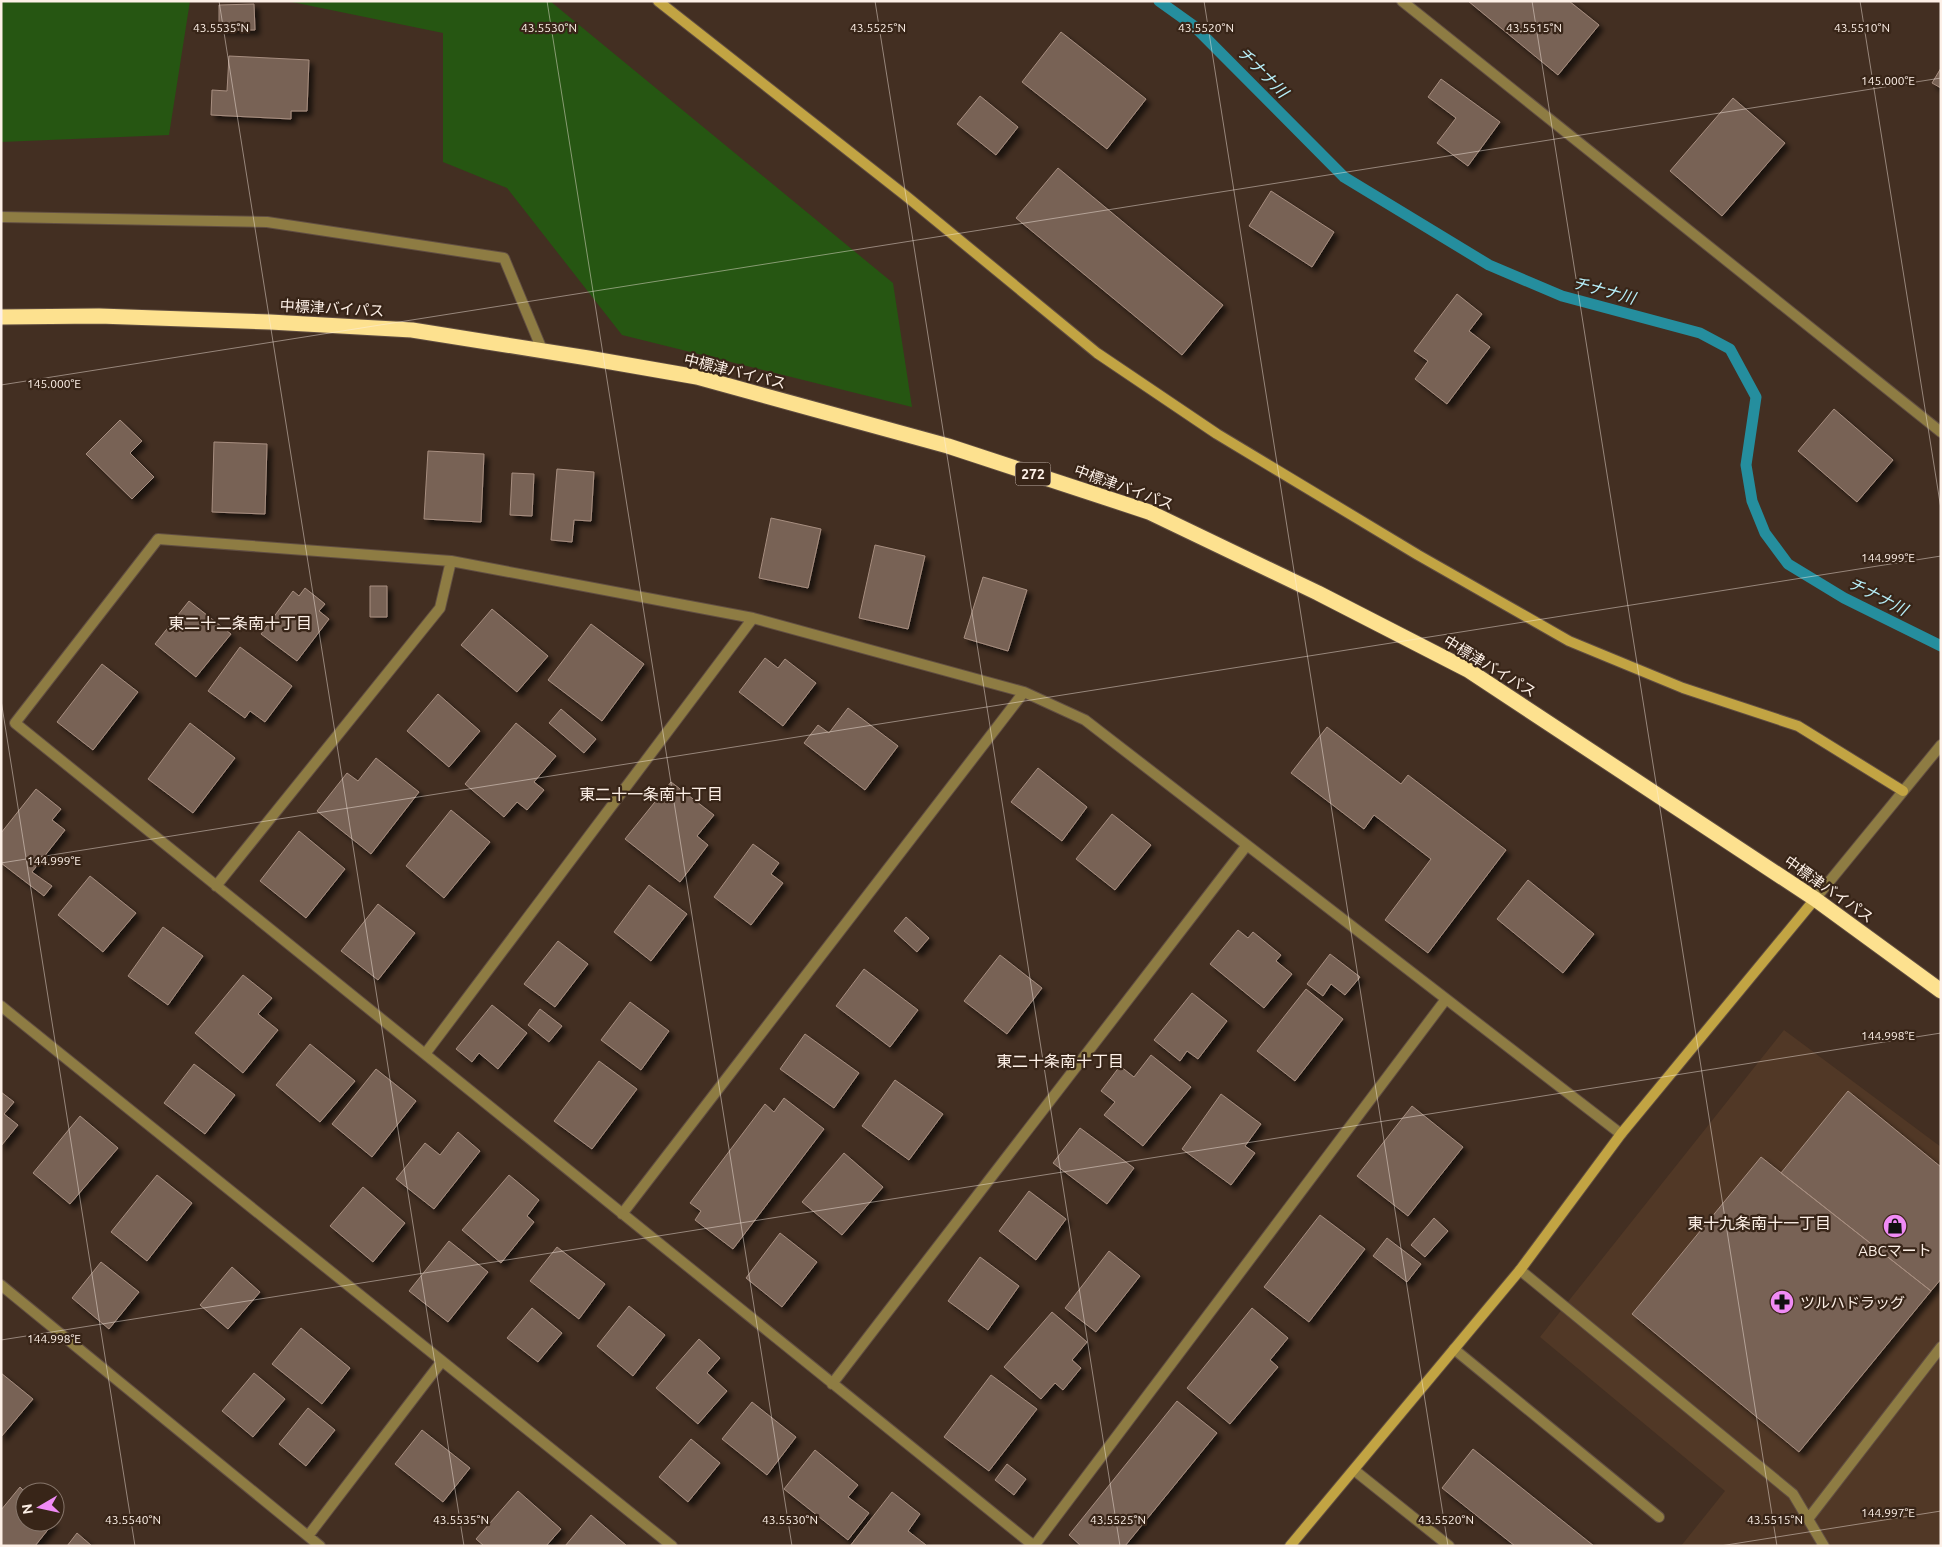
<svg xmlns="http://www.w3.org/2000/svg" width="1942" height="1547" font-family="Ubuntu,'Noto Sans JP',sans-serif">
  <style>
    .built { fill: #513826 }
    .green { fill: #265612 }
    .lines { fill: none; stroke-linecap: round; stroke-linejoin: round }
    .stream { stroke: #258e9e; stroke-width: 11 }
    .building { fill: #786254; stroke: #a78e80; filter: url(#shadow) }
    .lane-casing { stroke: #614e42; stroke-width: 12 }
    .street-casing { stroke: #614e42; stroke-width: 12 }
    .secondary-casing { stroke: #614e42; stroke-width: 12 }
    .highway-casing { stroke: #614e42; stroke-width: 17 }
    .lane { stroke: #8e7c43; stroke-width: 10 }
    .street { stroke: #8e7c43; stroke-width: 10 }
    .secondary { stroke: #c2a443; stroke-width: 10 }
    .highway { stroke: #fde18f; stroke-width: 15 }
    .ticks { fill: none; stroke: #fdf0e7; stroke-width: 1; stroke-opacity: 0.45 }
    .labels { text-anchor: middle; dominant-baseline: central; stroke-width: 4.5; stroke-linejoin: round; paint-order: stroke }
    .shield { fill: #382518; stroke: #c2b3a9; stroke-width: 1 }
    .shield-label { font-size: 14px; font-weight: bold; fill: #fdf0e7 }
    .street-label { font-size: 15px; fill: #fdf0e7; stroke: #382518 }
    .poi-label { font-size: 15px; fill: #fdf0e7; stroke: #382518 }
    .water-label { font-size: 16px; font-style: italic; fill: #b8f0fa; stroke: #382518 }
    .neighbourhood-label { font-size: 16px; fill: #fdf0e7; stroke: #382518 }
    .ticks-label { font-size: 12px; text-anchor: middle; fill: #fdf0e7; stroke: #382518; stroke-width: 4.5; stroke-linejoin: round; paint-order: stroke }
  </style>
  <defs>
    <filter id="shadow"><feDropShadow dx="4.5" dy="4.5" stdDeviation="2.5" flood-color="#0009"/></filter>
  </defs>
  <rect width="100%" height="100%" fill="#432f22"/>
  <path class="built" d="M 1784,1030 L 1941,1147 L 1941,1546 L 1681,1546 L 1725,1491 L 1540,1337 Z"/>
  <path class="green" d="M 1,1 L 190,1 L 169,135 L 1,142 Z
    M 287,1 L 550,1 L 893,283 L 912,407 L 622,335 L 507,188 L 443,162 L 443,33 Z"/>
  <g class="lines">
    <path class="stream" d="M 1159,1 L 1194,26 L 1344,177 L 1489,265 L 1562,296 L 1700,333 L 1730,349 L 1756,397 L 1746,465 L 1752,501 L 1765,533 L 1788,564 L 1844,598 L 1941,646"/>
  </g>
  <path class="building" d="M 1468,1 L 1569,1 L 1599,25 L 1558,75 Z
    M 254,4 L 255,30 L 219,30 L 219,5 Z
    M 1061,32 L 1146,99 L 1107,149 L 1022,82 Z
    M 229,56 L 309,60 L 307,111 L 291,111 L 291,119 L 211,115 L 212,90 L 227,91 Z
    M 1941,68 L 1941,88 L 1932,83 Z
    M 1441,79 L 1500,122 L 1468,166 L 1437,143 L 1456,118 L 1428,97 Z
    M 980,96 L 1018,127 L 996,155 L 957,124 Z
    M 1733,98 L 1785,143 L 1722,216 L 1670,171 Z
    M 1058,168 L 1223,305 L 1182,355 L 1016,218 Z
    M 1271,191 L 1334,232 L 1312,267 L 1249,226 Z
    M 1457,294 L 1482,314 L 1469,331 L 1490,347 L 1447,404 L 1415,379 L 1428,361 L 1414,351 Z
    M 1834,409 L 1893,460 L 1857,502 L 1798,451 Z
    M 120,420 L 142,441 L 130,453 L 154,477 L 132,499 L 86,454 Z
    M 214,442 L 267,444 L 265,514 L 212,512 Z
    M 428,451 L 484,454 L 481,522 L 424,519 Z
    M 557,469 L 594,472 L 591,521 L 574,520 L 572,542 L 551,540 Z
    M 512,473 L 534,474 L 532,516 L 510,515 Z
    M 771,518 L 821,529 L 808,588 L 759,578 Z
    M 875,545 L 925,556 L 908,629 L 859,618 Z
    M 983,577 L 1027,590 L 1008,651 L 964,638 Z
    M 370,586 L 387,586 L 387,617 L 370,617 Z
    M 305,588 L 325,604 L 319,611 L 329,619 L 297,661 L 261,634 L 293,591 L 299,596 Z
    M 189,601 L 231,634 L 196,677 L 155,644 Z
    M 492,609 L 548,656 L 517,692 L 461,645 Z
    M 591,624 L 644,664 L 602,721 L 548,680 Z
    M 240,647 L 292,686 L 265,722 L 250,711 L 245,718 L 208,691 Z
    M 765,658 L 778,668 L 785,659 L 816,683 L 783,726 L 739,692 Z
    M 102,664 L 138,692 L 93,750 L 57,722 Z
    M 438,694 L 480,731 L 449,767 L 407,731 Z
    M 848,708 L 898,746 L 865,790 L 804,743 L 818,725 L 829,733 Z
    M 561,709 L 596,739 L 584,753 L 549,723 Z
    M 190,723 L 235,758 L 193,813 L 148,779 Z
    M 516,723 L 556,756 L 534,782 L 544,790 L 527,810 L 517,802 L 504,817 L 465,784 Z
    M 1327,727 L 1401,784 L 1408,775 L 1506,850 L 1428,953 L 1385,920 L 1431,859 L 1374,815 L 1364,829 L 1291,773 Z
    M 376,758 L 419,792 L 371,854 L 317,811 L 347,773 L 358,781 Z
    M 1038,768 L 1087,807 L 1062,841 L 1011,802 Z
    M 671,782 L 714,815 L 697,836 L 708,845 L 680,882 L 625,839 Z
    M 36,789 L 61,809 L 52,820 L 65,830 L 32,872 L 52,886 L 44,896 L 1,863 L 1,833 Z
    M 451,810 L 490,842 L 444,898 L 406,866 Z
    M 1112,814 L 1151,845 L 1115,890 L 1076,859 Z
    M 299,831 L 345,869 L 306,918 L 260,881 Z
    M 753,844 L 779,863 L 771,874 L 783,883 L 751,925 L 714,897 Z
    M 90,876 L 136,913 L 103,952 L 58,915 Z
    M 1528,880 L 1594,934 L 1563,973 L 1497,919 Z
    M 649,885 L 687,914 L 651,961 L 614,932 Z
    M 378,904 L 415,933 L 378,980 L 341,951 Z
    M 906,917 L 929,938 L 917,952 L 894,931 Z
    M 163,927 L 203,956 L 168,1005 L 128,976 Z
    M 1238,930 L 1248,938 L 1253,932 L 1281,955 L 1276,961 L 1292,974 L 1264,1008 L 1210,964 Z
    M 558,941 L 588,964 L 555,1007 L 524,984 Z
    M 1330,954 L 1360,977 L 1345,995 L 1331,984 L 1323,996 L 1307,984 Z
    M 1000,955 L 1042,988 L 1007,1034 L 964,1001 Z
    M 864,969 L 918,1010 L 890,1047 L 836,1006 Z
    M 243,975 L 272,998 L 258,1014 L 278,1030 L 243,1073 L 195,1033 Z
    M 1306,989 L 1343,1019 L 1295,1081 L 1257,1051 Z
    M 1192,993 L 1227,1021 L 1198,1059 L 1187,1051 L 1180,1061 L 1154,1040 Z
    M 630,1002 L 669,1031 L 641,1070 L 601,1040 Z
    M 492,1005 L 527,1033 L 498,1069 L 479,1053 L 472,1062 L 456,1049 Z
    M 540,1009 L 562,1026 L 549,1042 L 528,1025 Z
    M 805,1034 L 859,1073 L 834,1108 L 780,1069 Z
    M 310,1044 L 355,1081 L 320,1122 L 276,1085 Z
    M 1151,1055 L 1191,1087 L 1143,1146 L 1104,1115 L 1115,1102 L 1101,1091 L 1120,1066 L 1134,1077 Z
    M 599,1061 L 637,1089 L 592,1149 L 554,1121 Z
    M 194,1064 L 235,1095 L 205,1134 L 164,1103 Z
    M 376,1069 L 416,1101 L 372,1157 L 332,1124 Z
    M 895,1080 L 943,1114 L 909,1160 L 862,1126 Z
    M 1848,1091 L 1941,1167 L 1941,1279 L 1931,1291 L 1781,1173 Z
    M 1,1092 L 14,1102 L 4,1114 L 18,1125 L 1,1146 Z
    M 1221,1094 L 1261,1124 L 1245,1146 L 1255,1153 L 1231,1185 L 1182,1149 Z
    M 784,1098 L 824,1129 L 733,1249 L 695,1220 L 701,1211 L 690,1203 L 765,1104 L 774,1112 Z
    M 1412,1106 L 1463,1147 L 1408,1216 L 1357,1176 Z
    M 80,1116 L 118,1148 L 70,1204 L 33,1173 Z
    M 1080,1128 L 1134,1168 L 1107,1204 L 1053,1163 Z
    M 458,1132 L 480,1151 L 434,1209 L 396,1179 L 425,1143 L 440,1155 Z
    M 844,1153 L 883,1187 L 842,1235 L 802,1202 Z
    M 1761,1157 L 1931,1291 L 1799,1452 L 1632,1314 Z
    M 157,1175 L 192,1203 L 147,1261 L 111,1232 Z
    M 509,1175 L 539,1200 L 527,1216 L 534,1222 L 501,1263 L 462,1230 Z
    M 363,1187 L 405,1223 L 373,1262 L 330,1226 Z
    M 1029,1191 L 1066,1219 L 1036,1260 L 999,1231 Z
    M 1320,1215 L 1365,1249 L 1309,1322 L 1264,1287 Z
    M 1434,1218 L 1448,1231 L 1425,1257 L 1411,1245 Z
    M 780,1233 L 817,1262 L 782,1307 L 746,1278 Z
    M 1387,1238 L 1421,1264 L 1407,1282 L 1373,1256 Z
    M 449,1241 L 488,1272 L 448,1322 L 409,1291 Z
    M 557,1247 L 605,1284 L 579,1319 L 530,1281 Z
    M 1109,1251 L 1140,1276 L 1096,1332 L 1065,1308 Z
    M 980,1257 L 1019,1286 L 988,1330 L 948,1301 Z
    M 101,1262 L 139,1292 L 109,1329 L 72,1298 Z
    M 232,1267 L 260,1292 L 228,1329 L 200,1305 Z
    M 629,1306 L 665,1335 L 633,1376 L 597,1346 Z
    M 532,1308 L 562,1333 L 538,1362 L 507,1338 Z
    M 1252,1308 L 1288,1338 L 1270,1360 L 1278,1367 L 1230,1424 L 1187,1388 Z
    M 1052,1312 L 1087,1342 L 1072,1360 L 1081,1368 L 1063,1390 L 1055,1383 L 1041,1399 L 1004,1367 Z
    M 301,1328 L 350,1368 L 322,1404 L 272,1364 Z
    M 699,1339 L 720,1358 L 707,1373 L 727,1391 L 698,1424 L 656,1388 Z
    M 1,1373 L 33,1399 L 1,1437 Z
    M 254,1373 L 285,1399 L 253,1437 L 222,1411 Z
    M 991,1375 L 1037,1409 L 989,1471 L 944,1437 Z
    M 1177,1401 L 1217,1433 L 1125,1546 L 1081,1546 L 1069,1535 Z
    M 752,1402 L 796,1437 L 767,1475 L 722,1439 Z
    M 308,1408 L 335,1430 L 306,1466 L 279,1444 Z
    M 422,1430 L 470,1468 L 443,1502 L 395,1464 Z
    M 691,1439 L 720,1463 L 688,1502 L 659,1477 Z
    M 1473,1449 L 1594,1546 L 1515,1546 L 1442,1488 Z
    M 815,1450 L 858,1485 L 848,1497 L 869,1513 L 848,1540 L 784,1489 Z
    M 1007,1464 L 1026,1479 L 1014,1495 L 995,1480 Z
    M 20,1487 L 25,1492 L 25,1522 L 54,1522 L 35,1546 L 1,1546 L 1,1510 Z
    M 518,1491 L 561,1529 L 546,1546 L 484,1546 L 476,1539 Z
    M 892,1492 L 920,1514 L 908,1531 L 926,1545 L 925,1546 L 850,1546 Z
    M 591,1515 L 627,1546 L 565,1546 Z
    M 77,1533 L 92,1546 L 67,1546 Z"/>
  <g class="lines">
    <g class="lane-casing">
      <path id="lane" d="M 1,217 L 267,222 L 504,258 L 543,352
        M 1520,1270 L 1793,1494 L 1824,1546
        M 1454,1349 L 1659,1517
        M 1354,1470 L 1449,1546
        M 1808,1519 L 1941,1347"/>
    </g>
    <g class="street-casing">
      <path id="street" d="M 1402,1 L 1941,432
        M 216,886 L 440,608 L 451,561
        M 1815,899 L 1941,745
        M 1,1006 L 672,1546
        M 425,1054 L 753,618
        M 622,1214 L 1024,692
        M 1,1285 L 320,1546
        M 832,1384 L 1247,845
        M 308,1536 L 442,1361
        M 1034,1546 L 15,723 L 158,539 L 451,561 L 753,618 L 1024,692 L 1085,720 L 1621,1134
        M 1034,1546 L 1446,999"/>
    </g>
    <g class="secondary-casing">
      <path id="secondary" d="M 658,1 L 906,196 L 1097,353 L 1217,434 L 1418,555 L 1569,641 L 1683,688 L 1798,726 L 1903,791
        M 1290,1546 L 1520,1270 L 1621,1134 L 1815,899"/>
    </g>
    <g class="highway-casing">
      <path id="highway" d="M 1,317 L 99,316 L 270,322 L 412,330 L 588,358 L 697,377 L 824,412 L 948,446 L 1149,512 L 1318,593 L 1468,670 L 1815,899 L 1941,991"/>
    </g>
    <use href="#lane" class="lane"/>
    <use href="#street" class="street"/>
    <use href="#secondary" class="secondary"/>
    <use href="#highway" class="highway"/>
  </g>
  <path class="ticks" d="M 219,1 L 464,1546M 547,1 L 792,1546M 875,1 L 1120,1546M 1204,1 L 1448,1546M 1532,1 L 1777,1546M 1860,1 L 1941,509M 1,385 L 1941,78M 1,700 L 135,1546M 1,863 L 1941,556M 1,1340 L 1941,1033M 1720,1546 L 1941,1511"/>
  <defs>
    <g id="shop-disc" transform="scale(1.25)"><circle r="9.5" fill="#f08bf5" stroke="#382518"/><path d="M-5-2.5h2.3a2.7 3.5 0 0 1 5.4 0H5L5.5 6h-11ZM-1.5-2.5h3a1.5 2.3 0 0 0-3 0Z" fill="#111"/></g>
    <g id="pharmacy-disc" transform="scale(1.25)"><circle r="9.5" fill="#f08bf5" stroke="#382518"/><path d="M-2-6h4v4h4v4h-4v4h-4v-4h-4v-4h4Z" fill="#111"/></g>
  </defs>
  <g fill-rule="evenodd">
    <use href="#shop-disc" x="1895" y="1226"/>
    <use href="#pharmacy-disc" x="1782" y="1302"/>
  </g>
  <g class="labels">
    <rect class="shield" x="1015.5" y="462.5" width="35" height="23" rx="4"/>
    <g class="shield-label">
      <text x="1033" y="474">272</text>
    </g>
    <g class="street-label">
      <text transform="translate(332 308) rotate(3)">中標津バイパス</text>
      <text transform="translate(735 371) rotate(14)">中標津バイパス</text>
      <text transform="translate(1124 487) rotate(20)">中標津バイパス</text>
      <text transform="translate(1490 666) rotate(31)">中標津バイパス</text>
      <text transform="translate(1829 889) rotate(35)">中標津バイパス</text>
    </g>
    <g class="poi-label">
      <text x="1895" y="1250">ABCマート</text>
      <text x="1800" y="1302" text-anchor="start">ツルハドラッグ</text>
    </g>
    <g class="water-label">
      <text transform="translate(1263 72) rotate(45)">チナナ川</text>
      <text transform="translate(1604 290) rotate(15)">チナナ川</text>
      <text transform="translate(1878 596) rotate(27)">チナナ川</text>
    </g>
    <g class="neighbourhood-label">
      <text x="240" y="623">東二十二条南十丁目</text>
      <text x="651" y="794">東二十一条南十丁目</text>
      <text x="1060" y="1061">東二十条南十丁目</text>
      <text x="1759" y="1223">東十九条南十一丁目</text>
    </g>
  </g>
  <g class="ticks-label">
    <text x="1862" y="32">43.5510°N</text>
    <text x="221" y="32">43.5535°N</text>
    <text x="549" y="32">43.5530°N</text>
    <text x="878" y="32">43.5525°N</text>
    <text x="1206" y="32">43.5520°N</text>
    <text x="1534" y="32">43.5515°N</text>
    <text x="1888" y="85">145.000°E</text>
    <text x="54" y="388">145.000°E</text>
    <text x="1888" y="562">144.999°E</text>
    <text x="54" y="865">144.999°E</text>
    <text x="1888" y="1040">144.998°E</text>
    <text x="54" y="1343">144.998°E</text>
    <text x="1888" y="1517">144.997°E</text>
    <text x="133" y="1524">43.5540°N</text>
    <text x="461" y="1524">43.5535°N</text>
    <text x="790" y="1524">43.5530°N</text>
    <text x="1118" y="1524">43.5525°N</text>
    <text x="1446" y="1524">43.5520°N</text>
    <text x="1775" y="1524">43.5515°N</text>
  </g>
  <rect width="1942" height="1547" fill="none" stroke="#fdf0e7" stroke-width="5"/>
  <g transform="translate(40 1507) rotate(261)"><circle r="24" fill="#382518" stroke="#87766b"/>
  <path d="M0-4L9 19L0 12L-9 19Z" fill="#f08bf5"/>
  <text y="-8" font-size="14" font-weight="bold" text-anchor="middle" fill="#fdf0e7">N</text>
  </g>
</svg>
